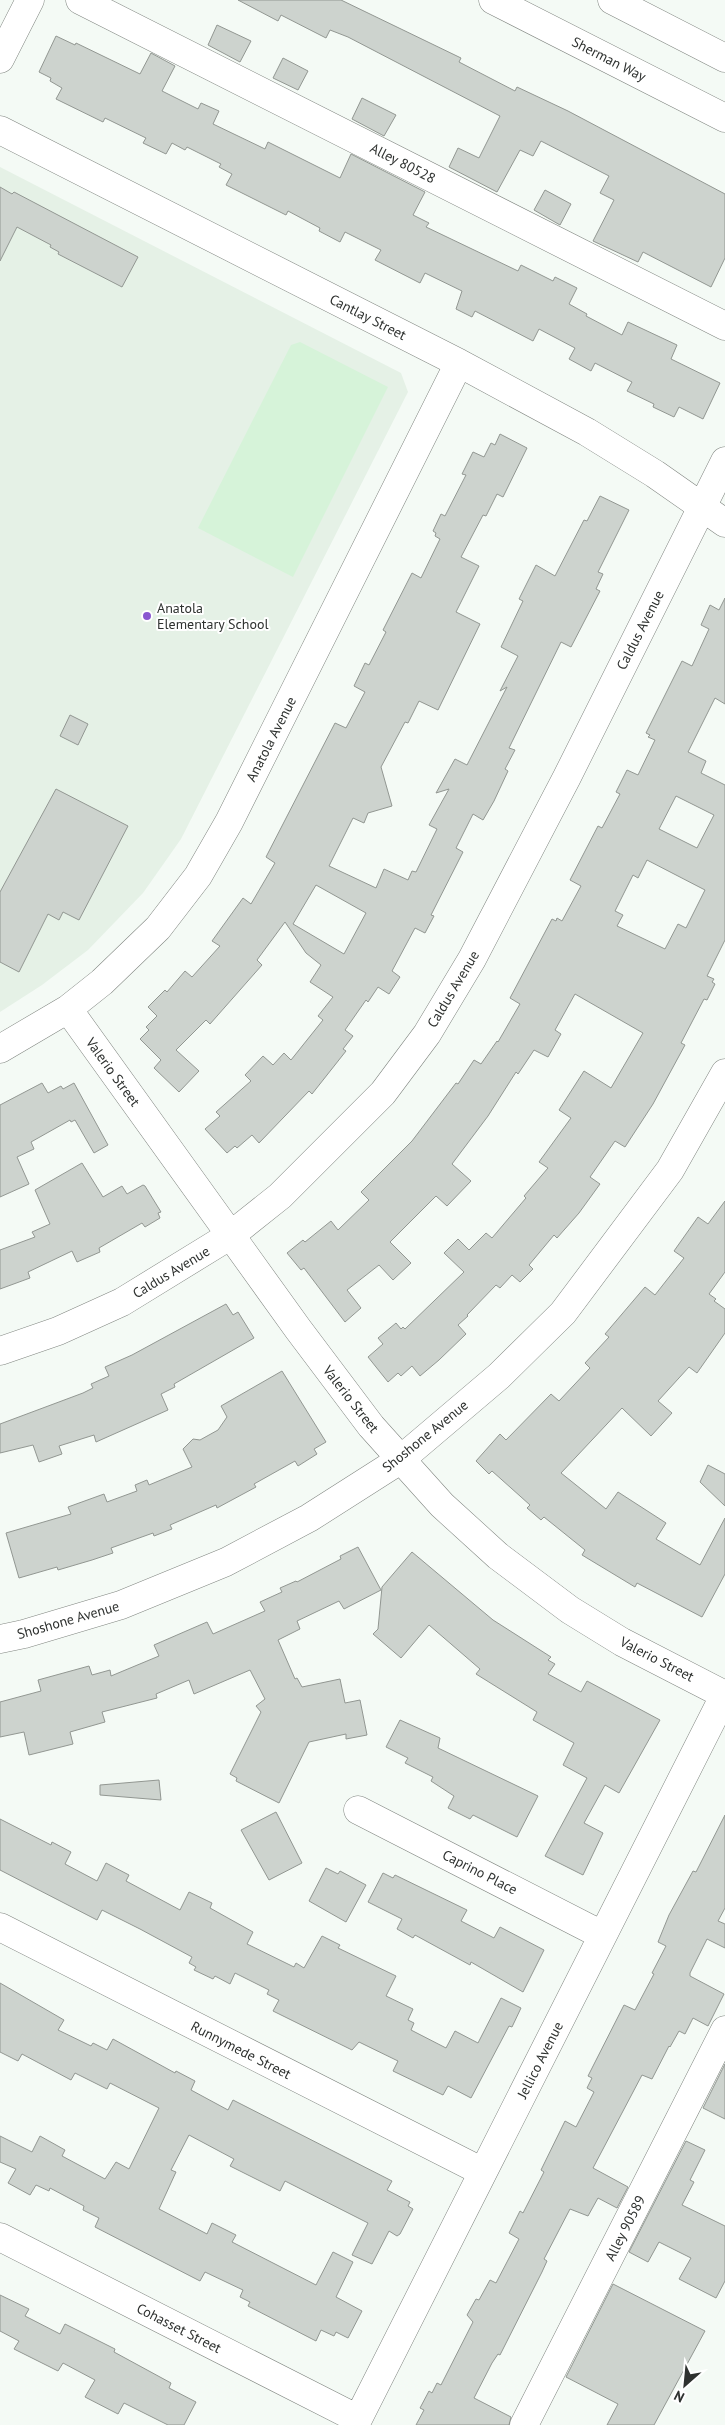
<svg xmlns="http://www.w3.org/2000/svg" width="725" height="2425" font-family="'PT Sans',sans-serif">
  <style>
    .built { fill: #e5f1e6 }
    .green { fill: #d6f3d9 }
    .building { fill: #cdd3ce; stroke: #929792; fill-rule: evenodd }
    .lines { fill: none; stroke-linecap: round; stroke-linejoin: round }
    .minor-casing { stroke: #818681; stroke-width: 29 }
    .major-casing { stroke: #818681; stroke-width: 29 }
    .minor { stroke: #fff; stroke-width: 28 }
    .major { stroke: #fff; stroke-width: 28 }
    .poi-dot { fill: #8957d0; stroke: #fff; stroke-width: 2 }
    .labels { text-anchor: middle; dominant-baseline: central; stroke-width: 4; stroke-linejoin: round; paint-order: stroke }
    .street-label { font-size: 14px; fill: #2e312f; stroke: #fff }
    .poi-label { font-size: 14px; fill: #2e312f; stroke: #fff; text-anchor: start }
  </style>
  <rect width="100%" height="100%" fill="#f4faf5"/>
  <path class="built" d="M 0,167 L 401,373 L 408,392 L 181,839 L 143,893 L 88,950 L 42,985 L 0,1012 Z"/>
  <path class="green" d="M 300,342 L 388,387 L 293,577 L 198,528 L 291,345 Z"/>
  <path class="building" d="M 238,0 L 341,0 L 461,58 L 459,62 L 515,91 L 517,87 L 568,111 L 725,194 L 725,258 L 711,287 L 643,252 L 638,262 L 593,241 L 614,200 L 600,193 L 609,176 L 541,141 L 533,156 L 520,150 L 497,192 L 449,167 L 458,148 L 479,158 L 500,116 L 348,37 L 330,30 L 326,38 L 281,15 L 278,21 Z
    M 217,25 L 251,41 L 240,62 L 208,45 Z
    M 56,36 L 75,45 L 76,43 L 140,74 L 151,53 L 175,66 L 162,91 L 198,109 L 201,103 L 219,111 L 213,124 L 265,149 L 268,142 L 340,178 L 351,154 L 425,192 L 413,215 L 429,223 L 426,227 L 518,271 L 521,265 L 553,281 L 555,277 L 577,288 L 569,304 L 587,314 L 586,316 L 622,335 L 628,322 L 677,345 L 671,359 L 720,383 L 703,419 L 679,407 L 674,417 L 653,407 L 654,404 L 627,391 L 632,382 L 595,363 L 591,371 L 569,359 L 575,348 L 539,329 L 533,341 L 475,311 L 472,317 L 456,309 L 462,291 L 425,273 L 420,283 L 375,260 L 381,250 L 345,232 L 340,242 L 319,231 L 320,228 L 288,211 L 286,215 L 226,185 L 232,174 L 219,167 L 221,164 L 187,147 L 185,150 L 172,143 L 166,154 L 143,143 L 146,138 L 105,118 L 103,122 L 56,99 L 62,88 L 50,81 L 51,78 L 39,72 Z
    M 283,58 L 308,71 L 298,90 L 273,78 Z
    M 362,98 L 396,115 L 384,136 L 352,119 Z
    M 0,187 L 12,194 L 14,192 L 138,257 L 122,287 L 58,254 L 59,252 L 50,247 L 51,245 L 17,227 L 0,261 Z
    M 545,190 L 571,204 L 560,225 L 534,210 Z
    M 500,434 L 527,448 L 503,497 L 497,494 L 486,516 L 483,515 L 461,557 L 479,566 L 456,612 L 480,624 L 438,710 L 419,701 L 408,723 L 405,722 L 381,767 L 392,806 L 368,813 L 364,823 L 353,818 L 329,866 L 376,888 L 384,869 L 408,880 L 412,871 L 416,872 L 437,829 L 429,825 L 449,789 L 436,793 L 455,759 L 467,765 L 507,687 L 500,691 L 518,656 L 501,647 L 523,601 L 519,599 L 536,565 L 555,576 L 584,520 L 587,521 L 600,496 L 629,510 L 598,572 L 603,574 L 596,589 L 600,591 L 571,647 L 561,642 L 509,748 L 515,750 L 505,769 L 508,771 L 494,801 L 483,820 L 473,814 L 456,848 L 463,852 L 431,915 L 434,916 L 425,933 L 415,928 L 392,971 L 400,977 L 389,994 L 378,987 L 368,1002 L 366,1000 L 345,1030 L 353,1036 L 343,1049 L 346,1051 L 312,1094 L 309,1091 L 259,1143 L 252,1135 L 237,1148 L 235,1146 L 227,1153 L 205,1129 L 220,1116 L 216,1112 L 251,1081 L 245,1075 L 263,1056 L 273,1065 L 284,1053 L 291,1060 L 323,1020 L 318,1016 L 333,997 L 310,982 L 321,965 L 306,953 L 285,922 L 257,960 L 262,965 L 210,1024 L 206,1020 L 176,1050 L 199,1071 L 179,1092 L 154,1068 L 161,1060 L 140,1039 L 149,1030 L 146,1027 L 157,1016 L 148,1007 L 165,990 L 167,992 L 185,971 L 192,977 L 220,946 L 212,941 L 243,898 L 251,904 L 275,863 L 266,857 L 335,723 L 346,728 L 365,692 L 354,686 L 365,663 L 369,665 L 386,632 L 383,630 L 412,573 L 421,578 L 440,539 L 435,536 L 436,533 L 433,531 L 441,514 L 445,516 L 466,475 L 462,474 L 473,452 L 484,457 L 491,443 L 495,445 ZM 316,885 L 366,913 L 344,954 L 293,924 Z
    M 725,598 L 725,704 L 715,698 L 688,752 L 706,761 L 701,773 L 725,785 L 725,940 L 707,976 L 714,979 L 712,982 L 715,984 L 707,1000 L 704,999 L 681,1043 L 685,1045 L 653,1104 L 625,1147 L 615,1141 L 590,1177 L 600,1184 L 579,1213 L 557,1238 L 554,1235 L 529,1265 L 533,1269 L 520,1282 L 512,1275 L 500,1288 L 496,1285 L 467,1315 L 468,1316 L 458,1325 L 466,1334 L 439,1360 L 420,1376 L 412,1366 L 401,1376 L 398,1373 L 388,1382 L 368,1357 L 383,1344 L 378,1338 L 396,1323 L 401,1329 L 403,1327 L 405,1329 L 464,1272 L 444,1253 L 458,1239 L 469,1250 L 486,1233 L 492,1238 L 526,1198 L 524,1196 L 548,1168 L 539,1162 L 571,1118 L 559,1110 L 584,1071 L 611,1088 L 643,1033 L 575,994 L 555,1030 L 561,1034 L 548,1057 L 534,1050 L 518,1074 L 516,1072 L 488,1116 L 452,1164 L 471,1181 L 447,1206 L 436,1196 L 390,1242 L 411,1263 L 393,1280 L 379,1265 L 347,1290 L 361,1308 L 345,1322 L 304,1268 L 301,1270 L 287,1253 L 303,1240 L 305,1242 L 331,1221 L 338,1230 L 369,1200 L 361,1192 L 412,1141 L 456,1083 L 458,1084 L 474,1060 L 481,1064 L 497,1041 L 498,1042 L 520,1004 L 510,998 L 552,919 L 556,921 L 557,918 L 562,921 L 581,886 L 570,880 L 598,826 L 602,828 L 620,794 L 616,792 L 627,770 L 638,775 L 655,740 L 648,737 L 650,735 L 646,733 L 682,661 L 692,666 L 709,629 L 701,625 L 710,605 L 719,610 ZM 676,796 L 714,815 L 697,848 L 659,829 ZM 647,860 L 705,890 L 686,928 L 678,924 L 665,949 L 617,926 L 623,915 L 615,911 L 633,875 L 638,878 Z
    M 70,715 L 88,724 L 78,745 L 60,736 Z
    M 56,789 L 128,826 L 79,920 L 63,912 L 59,920 L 48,914 L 19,972 L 0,962 L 0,892 Z
    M 42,1083 L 48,1093 L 61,1086 L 63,1089 L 74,1083 L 108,1145 L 94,1153 L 75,1120 L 71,1122 L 70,1120 L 31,1142 L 34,1149 L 17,1157 L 29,1184 L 0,1197 L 0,1105 Z
    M 82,1163 L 103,1197 L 122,1186 L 127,1194 L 143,1185 L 145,1186 L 161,1212 L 158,1213 L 160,1218 L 145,1227 L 142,1223 L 99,1248 L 100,1252 L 77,1262 L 72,1251 L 28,1272 L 30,1278 L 0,1289 L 0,1250 L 35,1237 L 32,1232 L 50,1224 L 35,1190 Z
    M 725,1201 L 725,1272 L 709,1294 L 716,1299 L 714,1301 L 725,1309 L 725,1333 L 697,1373 L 689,1367 L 658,1401 L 672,1413 L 651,1436 L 622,1408 L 561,1473 L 606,1509 L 618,1492 L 666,1523 L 656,1539 L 700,1565 L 725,1518 L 725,1574 L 702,1617 L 637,1583 L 635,1587 L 582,1555 L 585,1550 L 544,1517 L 541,1520 L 527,1508 L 530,1505 L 492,1471 L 489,1474 L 476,1461 L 500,1434 L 506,1440 L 551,1394 L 559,1401 L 590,1368 L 585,1363 L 609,1337 L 605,1334 L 645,1287 L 655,1295 L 684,1258 L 674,1251 L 698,1217 L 708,1224 Z
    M 226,1304 L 233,1315 L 238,1312 L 254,1338 L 174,1384 L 175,1387 L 161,1394 L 168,1410 L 96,1442 L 94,1435 L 59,1446 L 62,1454 L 39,1462 L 33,1445 L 0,1453 L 0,1424 L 83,1393 L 93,1388 L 91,1384 L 109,1376 L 105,1367 L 132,1355 Z
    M 282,1371 L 326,1442 L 314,1449 L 317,1454 L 298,1466 L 295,1461 L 254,1484 L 256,1487 L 217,1508 L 216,1505 L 170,1525 L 172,1529 L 154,1536 L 153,1533 L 111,1548 L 113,1553 L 92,1560 L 58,1570 L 57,1567 L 19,1578 L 6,1533 L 71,1514 L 68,1507 L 104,1494 L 107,1502 L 137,1491 L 135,1485 L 147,1480 L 149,1485 L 192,1467 L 183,1449 L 193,1439 L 200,1440 L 218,1430 L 227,1417 L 221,1406 Z
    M 708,1465 L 725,1474 L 725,1506 L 700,1482 Z
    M 358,1547 L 381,1590 L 344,1609 L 339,1601 L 297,1621 L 300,1629 L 278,1640 L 295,1679 L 297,1678 L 302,1687 L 340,1679 L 345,1703 L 360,1700 L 367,1735 L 346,1739 L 346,1734 L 309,1742 L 279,1803 L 236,1781 L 237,1778 L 230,1774 L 261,1712 L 256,1706 L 265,1699 L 250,1670 L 194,1694 L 189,1680 L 156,1694 L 157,1698 L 102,1712 L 105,1722 L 70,1732 L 73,1744 L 29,1755 L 24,1732 L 0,1737 L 0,1702 L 41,1691 L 38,1680 L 89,1666 L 92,1675 L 110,1670 L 111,1676 L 159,1656 L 154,1645 L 177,1635 L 207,1622 L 213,1634 L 265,1611 L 260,1602 L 282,1592 L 280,1588 L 296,1581 L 297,1582 L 341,1559 L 340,1556 Z
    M 412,1552 L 493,1620 L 551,1657 L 548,1660 L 555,1664 L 548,1674 L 581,1692 L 587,1681 L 660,1720 L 619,1793 L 605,1785 L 584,1823 L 603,1833 L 583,1875 L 545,1856 L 587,1778 L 563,1765 L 574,1743 L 533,1720 L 537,1712 L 476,1674 L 480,1669 L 429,1625 L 401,1658 L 373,1634 L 378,1629 L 382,1587 Z
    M 400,1720 L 440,1738 L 438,1748 L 538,1796 L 517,1837 L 473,1815 L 470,1819 L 448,1808 L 454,1796 L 431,1781 L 433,1777 L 405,1763 L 408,1758 L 386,1747 Z
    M 159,1780 L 161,1800 L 100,1795 L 100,1785 Z
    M 276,1812 L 302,1863 L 269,1880 L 241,1830 Z
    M 725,1815 L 725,1908 L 718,1921 L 725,1924 L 725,1948 L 707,1939 L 690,1973 L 690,1976 L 724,1994 L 708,2026 L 693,2018 L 685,2034 L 679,2031 L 670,2047 L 669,2046 L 652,2079 L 642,2075 L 593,2168 L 628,2187 L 617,2208 L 598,2198 L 588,2216 L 570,2209 L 544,2259 L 547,2261 L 542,2272 L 500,2355 L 498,2354 L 492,2363 L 474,2398 L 511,2417 L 509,2425 L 416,2425 L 424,2410 L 420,2408 L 429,2391 L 432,2393 L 437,2383 L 441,2385 L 473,2322 L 467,2315 L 476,2299 L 479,2300 L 490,2280 L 496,2283 L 519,2239 L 509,2233 L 520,2211 L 523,2213 L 544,2172 L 541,2170 L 565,2121 L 576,2127 L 594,2092 L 587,2088 L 592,2078 L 588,2076 L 624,2005 L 635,2010 L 654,1974 L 652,1973 L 666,1946 L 658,1942 L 669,1915 L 693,1871 L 696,1872 Z
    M 0,1819 L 51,1845 L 52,1842 L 71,1852 L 65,1864 L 97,1881 L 106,1863 L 129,1875 L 126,1881 L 180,1910 L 189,1892 L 212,1903 L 210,1908 L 253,1932 L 247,1944 L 294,1967 L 296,1963 L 304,1968 L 322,1936 L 340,1945 L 338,1948 L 396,1976 L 386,1996 L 413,2009 L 408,2020 L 414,2023 L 411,2030 L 446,2048 L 455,2031 L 478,2043 L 501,1998 L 521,2008 L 512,2027 L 509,2026 L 471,2098 L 448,2086 L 443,2095 L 393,2071 L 398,2061 L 359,2042 L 352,2050 L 273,2011 L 279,2000 L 267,1994 L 269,1990 L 235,1973 L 230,1984 L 215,1976 L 213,1979 L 194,1970 L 196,1967 L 189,1963 L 192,1957 L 140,1929 L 102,1910 L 97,1920 L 0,1870 Z
    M 326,1868 L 338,1874 L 340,1871 L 366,1885 L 346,1922 L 309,1901 Z
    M 383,1873 L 393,1878 L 395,1875 L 467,1910 L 461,1921 L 494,1938 L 500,1927 L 544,1950 L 523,1992 L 471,1962 L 470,1965 L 415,1935 L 413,1938 L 397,1929 L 402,1919 L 368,1902 Z
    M 0,1983 L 64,2020 L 58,2030 L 91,2046 L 93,2043 L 107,2050 L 113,2039 L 175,2073 L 176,2071 L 195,2081 L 191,2090 L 228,2110 L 233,2100 L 392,2181 L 387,2190 L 410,2202 L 408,2206 L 413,2209 L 400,2234 L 397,2236 L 389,2231 L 372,2264 L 352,2255 L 368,2223 L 287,2182 L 285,2181 L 280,2191 L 230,2166 L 234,2159 L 189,2135 L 171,2170 L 176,2172 L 159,2209 L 207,2234 L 212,2223 L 236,2235 L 232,2242 L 316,2285 L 333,2252 L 353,2262 L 336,2297 L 362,2311 L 348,2338 L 336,2332 L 334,2336 L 321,2330 L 316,2341 L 248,2306 L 250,2302 L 240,2297 L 243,2290 L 205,2272 L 200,2281 L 95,2227 L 99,2218 L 83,2210 L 84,2206 L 50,2188 L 49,2191 L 36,2185 L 30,2195 L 8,2183 L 16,2169 L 0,2162 L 0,2136 L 32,2152 L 40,2136 L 65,2150 L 62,2156 L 105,2179 L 116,2162 L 129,2169 L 159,2108 L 110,2083 L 107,2089 L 75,2073 L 71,2080 L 22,2054 L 18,2061 L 0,2052 Z
    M 725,2064 L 725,2119 L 703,2108 Z
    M 686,2141 L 705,2150 L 690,2180 L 694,2182 L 682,2205 L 725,2226 L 725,2281 L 716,2298 L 679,2279 L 691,2258 L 659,2242 L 648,2262 L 629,2252 Z
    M 613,2284 L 705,2331 L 654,2425 L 607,2425 L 618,2404 L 566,2377 Z
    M 0,2295 L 29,2309 L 25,2316 L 60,2334 L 65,2324 L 115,2349 L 114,2352 L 171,2383 L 169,2388 L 196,2402 L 184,2425 L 168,2425 L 124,2403 L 118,2414 L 85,2397 L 95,2380 L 63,2363 L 58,2371 L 14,2349 L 19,2341 L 0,2331 Z"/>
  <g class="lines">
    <g class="minor-casing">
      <path id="minor" d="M 80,0 L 725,326
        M 0,59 L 30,0
        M 0,130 L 459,363 L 587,432 L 655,474 L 725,523
        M 68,1009 L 298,1329 L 371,1426 L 442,1505 L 498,1556 L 570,1610 L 622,1642 L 725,1695
        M 0,1049 L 68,1009 L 102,982 L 158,928 L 198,876 L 229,822 L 459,363
        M 0,1351 L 58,1331 L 122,1302 L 231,1235 L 280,1196 L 383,1093 L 427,1034 L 472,959 L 567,777 L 725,461
        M 0,1639 L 24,1634 L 121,1605 L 226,1562 L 309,1518 L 400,1460 L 499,1376 L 563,1313 L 670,1170 L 725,1073
        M 358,1810 L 602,1935
        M 0,1927 L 483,2172
        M 0,2237 L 358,2419
        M 355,2425 L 725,1694
        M 524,2425 L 725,2030"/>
    </g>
    <g class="major-casing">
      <path id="major" d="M 493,0 L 725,118
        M 612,0 L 725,58"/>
    </g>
    <use href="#minor" class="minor"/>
    <use href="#major" class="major"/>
  </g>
  <circle class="poi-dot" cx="147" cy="616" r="5"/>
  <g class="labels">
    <g class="street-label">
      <text transform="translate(609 59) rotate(27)">Sherman Way</text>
      <text transform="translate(403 163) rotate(27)">Alley 80528</text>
      <text transform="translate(368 317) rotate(27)">Cantlay Street</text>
      <text transform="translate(640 630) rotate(-63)">Caldus Avenue</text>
      <text transform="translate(271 739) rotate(-63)">Anatola Avenue</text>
      <text transform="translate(453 989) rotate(-59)">Caldus Avenue</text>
      <text transform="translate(113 1072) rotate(54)">Valerio Street</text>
      <text transform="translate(171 1272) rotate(-31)">Caldus Avenue</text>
      <text transform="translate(351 1399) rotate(52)">Valerio Street</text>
      <text transform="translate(425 1436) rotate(-39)">Shoshone Avenue</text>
      <text transform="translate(68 1620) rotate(-16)">Shoshone Avenue</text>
      <text transform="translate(657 1659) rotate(27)">Valerio Street</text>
      <text transform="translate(480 1872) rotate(27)">Caprino Place</text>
      <text transform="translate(241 2050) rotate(27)">Runnymede Street</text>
      <text transform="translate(540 2060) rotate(-63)">Jellico Avenue</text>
      <text transform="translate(625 2228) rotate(-63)">Alley 90589</text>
      <text transform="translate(179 2328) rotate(27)">Cohasset Street</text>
    </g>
    <g class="poi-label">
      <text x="157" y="608">Anatola<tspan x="157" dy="16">Elementary School</tspan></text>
    </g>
  </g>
  <g transform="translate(685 2385) rotate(207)" stroke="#ffffff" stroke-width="4" paint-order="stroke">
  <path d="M0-4L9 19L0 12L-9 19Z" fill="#2e312f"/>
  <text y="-8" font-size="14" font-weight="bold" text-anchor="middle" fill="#2e312f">N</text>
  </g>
</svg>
